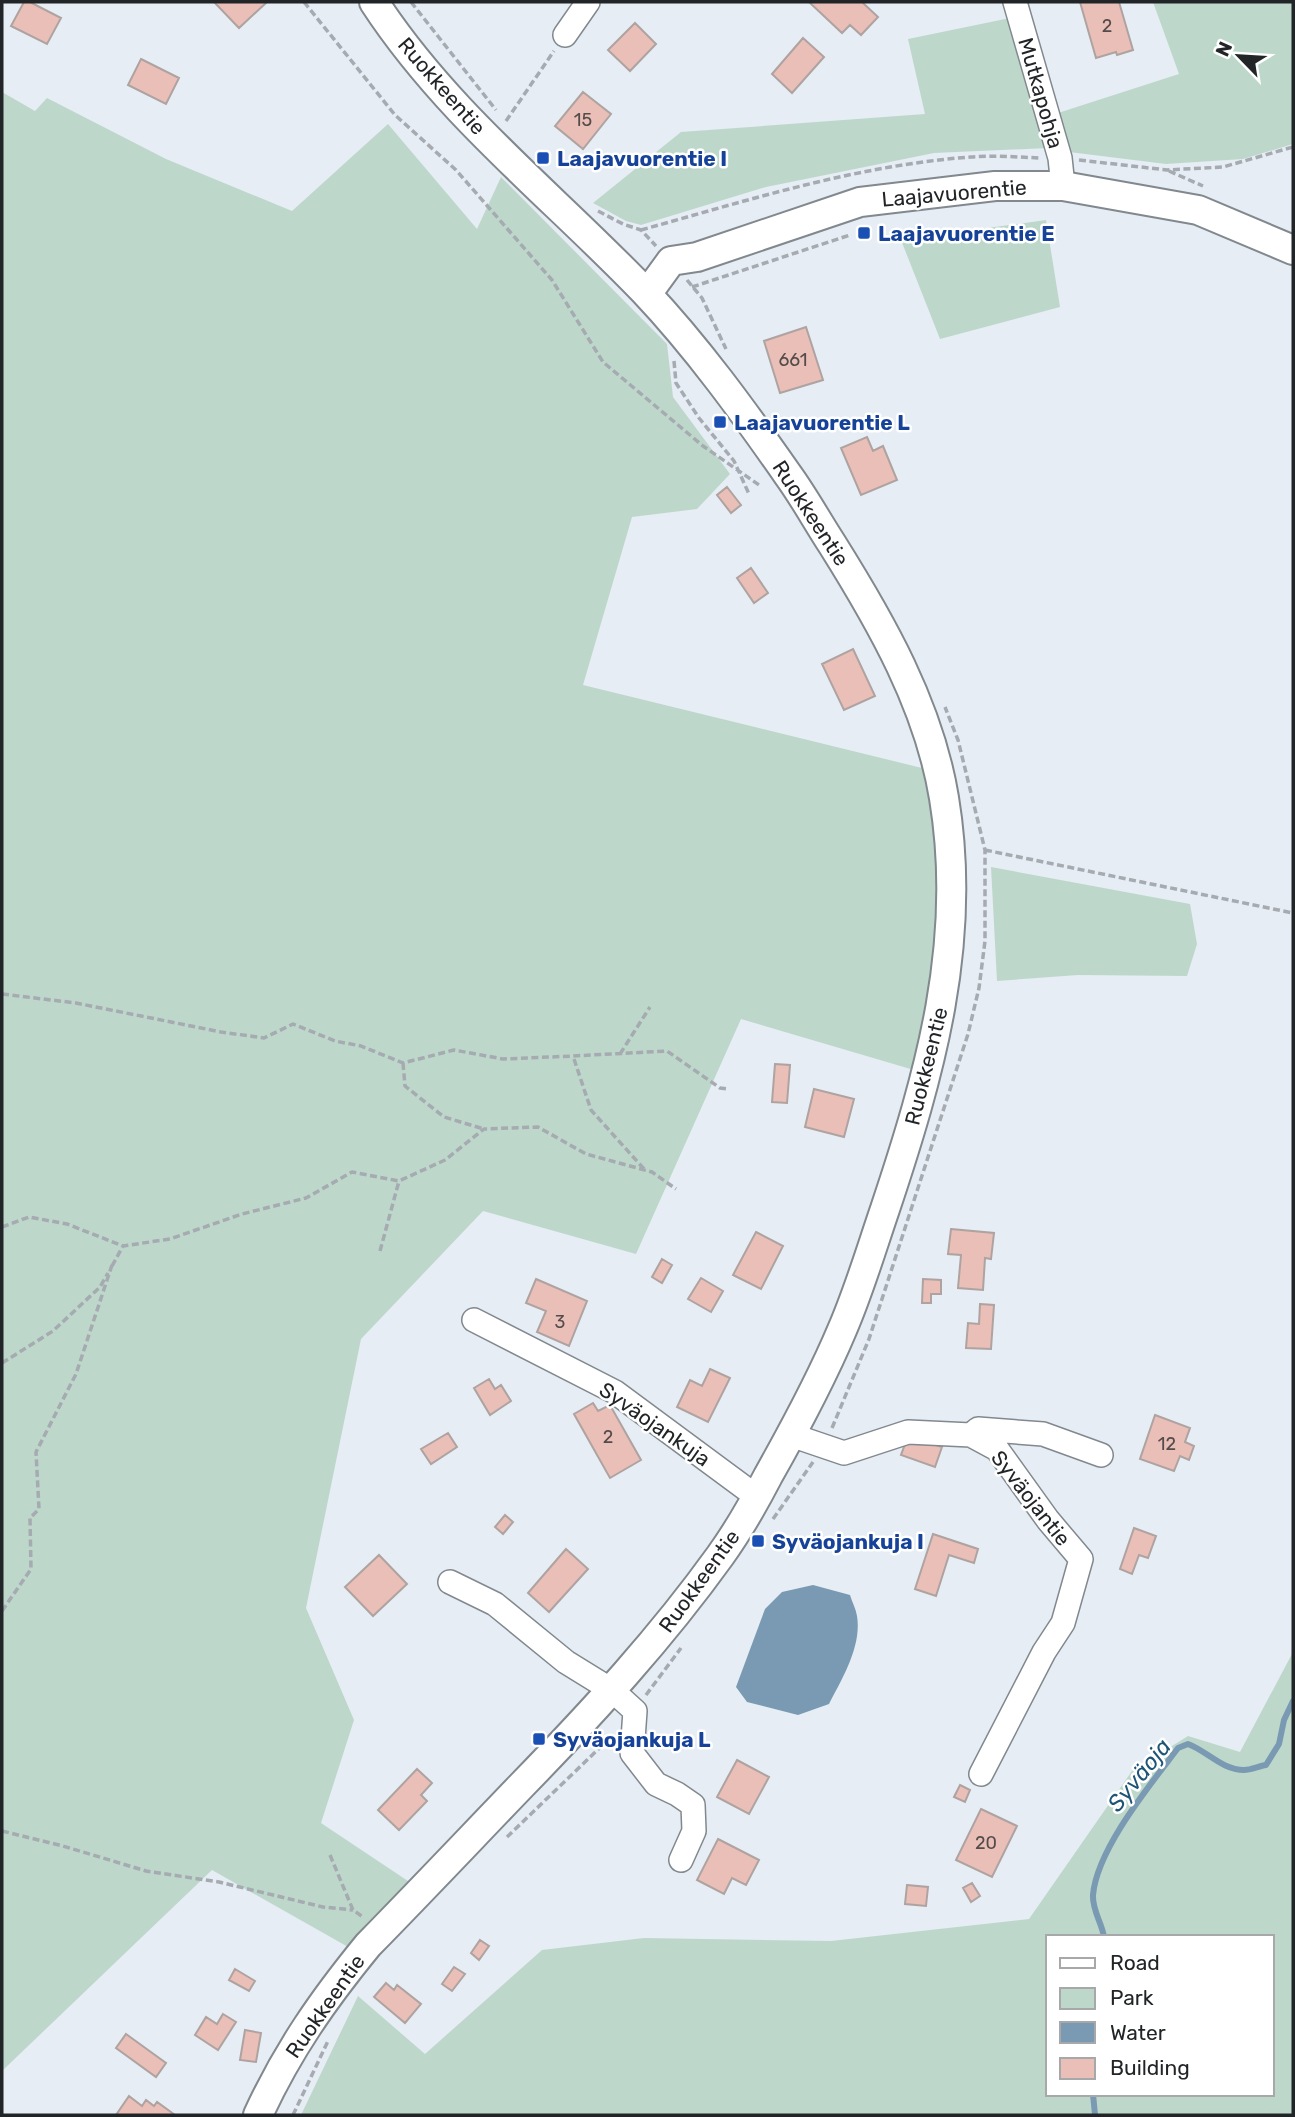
<svg xmlns="http://www.w3.org/2000/svg" width="1295" height="2117" font-family="Rubik,sans-serif">
  <style>
    .green { fill: #bdd8ca; fill-rule: evenodd }
    .water { fill: #799ab2 }
    .lines { fill: none; stroke-linecap: round; stroke-linejoin: round }
    .stream { stroke: #799ab2; stroke-width: 6 }
    .building { fill: #eabfb7; stroke: #aea3a1; stroke-width: 2 }
    .minor-casing { stroke: #81888e; stroke-width: 26 }
    .tertiary-casing { stroke: #81888e; stroke-width: 32 }
    .path { stroke: #a5abb0; stroke-width: 3.5; stroke-dasharray: 7 3.5; stroke-linecap: butt }
    .minor { stroke: #fff; stroke-width: 23 }
    .tertiary { stroke: #fff; stroke-width: 28 }
    .transit-dot { fill: #1a4fb4; stroke: #fff; stroke-width: 2.5 }
    .labels { text-anchor: middle; dominant-baseline: central; stroke-width: 5; stroke-linejoin: round; paint-order: stroke }
    .number-label { font-size: 18px; fill: #544c4b }
    .street-label { font-size: 21px; fill: #222527; stroke: #fff }
    .transit-label { font-size: 21px; font-weight: bold; fill: #164399; stroke: #fff; text-anchor: start }
    .water-label { font-size: 23px; font-style: italic; fill: #1d5477; stroke: #fff }
  </style>
  <rect width="100%" height="100%" fill="#e6edf4"/>
  <path class="green" d="M 1153,2 L 1293,2 L 1293,144 L 1243,159 L 1166,164 L 1069,152 L 1058,113 L 1179,74 Z
    M 1010,18 L 1048,148 L 934,153 L 766,187 L 641,225 L 626,221 L 593,203 L 681,132 L 925,114 L 908,39 Z
    M 2,92 L 35,111 L 47,98 L 166,159 L 292,211 L 388,124 L 477,229 L 501,177 L 667,344 L 673,397 L 730,474 L 697,509 L 632,517 L 583,685 L 922,768 C 936,830 941,885 936,949 C 933,989 921,1030 914,1070 L 741,1019 L 636,1254 L 483,1211 L 361,1339 L 306,1608 L 354,1720 L 321,1823 L 417,1887 L 357,1952 L 212,1870 L 2,2071 Z
    M 1046,220 L 1060,307 L 940,339 L 901,240 Z
    M 991,867 L 1190,904 L 1197,944 L 1187,976 L 1078,975 L 997,981 Z
    M 1293,1652 L 1293,2115 L 301,2115 L 358,1996 L 425,2054 L 542,1950 L 644,1938 L 831,1941 L 1029,1919 L 1132,1771 L 1188,1736 L 1240,1752 ZM 1048,1937 L 1272,1937 L 1272,2094 L 1048,2094 Z"/>
  <path class="water" d="M 813,1585 L 850,1595 C 852,1602 856,1609 857,1616 C 862,1646 842,1679 829,1704 L 798,1715 L 747,1702 L 736,1687 L 765,1609 L 782,1592 Z"/>
  <g class="lines">
    <path class="stream" d="M 1104,1937 C 1102,1923 1092,1910 1093,1895 C 1097,1849 1150,1785 1178,1748 L 1188,1744 C 1207,1751 1222,1770 1244,1770 C 1251,1770 1259,1766 1266,1765 L 1279,1744 L 1284,1720 L 1293,1701
      M 1093,2094 L 1095,2115"/>
  </g>
  <path class="building" d="M 24,2 L 30,2 L 61,18 L 47,44 L 11,26 Z
    M 214,2 L 267,2 L 239,28 Z
    M 809,2 L 862,2 L 878,17 L 861,35 L 850,25 L 842,33 Z
    M 1080,2 L 1119,2 L 1133,50 L 1117,55 L 1116,52 L 1096,58 Z
    M 635,23 L 656,44 L 630,71 L 608,50 Z
    M 803,38 L 824,57 L 792,93 L 772,74 Z
    M 141,59 L 179,78 L 166,104 L 128,85 Z
    M 583,92 L 611,114 L 583,149 L 555,126 Z
    M 806,327 L 823,380 L 780,393 L 764,341 Z
    M 867,437 L 873,451 L 883,446 L 897,480 L 861,495 L 841,448 Z
    M 727,487 L 741,505 L 731,513 L 717,495 Z
    M 751,568 L 768,593 L 754,603 L 737,578 Z
    M 853,649 L 875,696 L 844,710 L 822,664 Z
    M 775,1064 L 790,1065 L 787,1103 L 772,1102 Z
    M 814,1089 L 854,1099 L 844,1137 L 805,1127 Z
    M 951,1229 L 994,1233 L 991,1259 L 985,1258 L 983,1290 L 958,1288 L 961,1255 L 948,1254 Z
    M 756,1232 L 783,1246 L 761,1289 L 733,1275 Z
    M 662,1259 L 672,1265 L 662,1283 L 652,1277 Z
    M 701,1278 L 723,1291 L 711,1312 L 688,1299 Z
    M 536,1279 L 587,1301 L 569,1346 L 537,1332 L 546,1311 L 526,1303 Z
    M 923,1279 L 941,1280 L 941,1294 L 931,1294 L 931,1303 L 922,1303 Z
    M 980,1304 L 994,1305 L 991,1349 L 966,1348 L 968,1323 L 979,1324 Z
    M 710,1369 L 730,1378 L 708,1422 L 677,1407 L 690,1380 L 702,1386 Z
    M 489,1379 L 495,1389 L 501,1385 L 511,1401 L 490,1415 L 474,1388 Z
    M 593,1403 L 598,1411 L 610,1405 L 641,1460 L 610,1478 L 574,1414 Z
    M 1155,1415 L 1190,1428 L 1185,1442 L 1194,1446 L 1189,1460 L 1180,1456 L 1174,1471 L 1140,1459 Z
    M 448,1433 L 457,1447 L 431,1464 L 421,1449 Z
    M 908,1436 L 942,1447 L 935,1467 L 901,1455 Z
    M 505,1515 L 513,1522 L 503,1534 L 495,1527 Z
    M 1134,1528 L 1156,1536 L 1148,1558 L 1139,1555 L 1132,1574 L 1120,1569 Z
    M 933,1534 L 978,1549 L 974,1563 L 949,1555 L 936,1596 L 915,1589 Z
    M 566,1549 L 588,1569 L 549,1612 L 528,1593 Z
    M 379,1555 L 407,1584 L 373,1616 L 345,1587 Z
    M 737,1760 L 769,1777 L 749,1814 L 717,1797 Z
    M 417,1769 L 432,1783 L 421,1795 L 427,1801 L 399,1830 L 378,1810 Z
    M 960,1785 L 970,1790 L 965,1802 L 954,1797 Z
    M 981,1809 L 1017,1826 L 992,1877 L 956,1860 Z
    M 718,1839 L 759,1860 L 746,1885 L 732,1878 L 724,1894 L 697,1880 Z
    M 972,1883 L 980,1896 L 971,1902 L 963,1888 Z
    M 907,1885 L 928,1887 L 926,1906 L 905,1904 Z
    M 480,1940 L 489,1946 L 479,1960 L 471,1953 Z
    M 454,1967 L 465,1974 L 452,1991 L 442,1984 Z
    M 235,1969 L 255,1981 L 249,1991 L 229,1980 Z
    M 386,1983 L 394,1990 L 397,1985 L 421,2004 L 405,2023 L 374,1997 Z
    M 223,2014 L 236,2022 L 218,2050 L 195,2035 L 206,2017 L 217,2024 Z
    M 245,2030 L 261,2033 L 256,2062 L 240,2060 Z
    M 126,2034 L 166,2063 L 156,2077 L 116,2048 Z
    M 129,2096 L 142,2106 L 146,2100 L 154,2106 L 157,2102 L 175,2115 L 116,2115 Z"/>
  <g class="lines">
    <g class="minor-casing">
      <path id="minor" d="M 1015,2 L 1060,158 L 1063,186
        M 565,35 L 588,2
        M 474,1320 L 615,1392 L 757,1497
        M 791,1435 L 844,1453 L 908,1432 L 971,1435 L 997,1449 L 1048,1520 L 1081,1559 L 1063,1623 L 1044,1652 L 981,1774
        M 971,1435 L 978,1429 L 1043,1434 L 1101,1455
        M 450,1582 L 495,1604 L 566,1662 L 613,1691 L 635,1711 L 632,1753 L 656,1784 L 677,1794 L 693,1805 L 694,1831 L 681,1860"/>
    </g>
    <g class="tertiary-casing">
      <path id="tertiary" d="M 647,294 L 671,261 L 697,257 L 860,202 L 995,186 L 1063,186 L 1198,210 L 1293,250
        M 258,2115 C 288,2050 323,2000 368,1945 C 420,1892 471,1838 522,1785 C 593,1712 661,1638 720,1556 C 738,1531 754,1503 768,1476 C 795,1428 821,1380 842,1330 C 859,1291 871,1250 885,1209 C 930,1074 968,942 944,798 C 929,706 881,622 832,544 C 817,521 804,497 788,475 C 744,412 697,347 644,291 C 553,196 447,114 374,2"/>
    </g>
    <path class="path" d="M 304,2 L 395,115 L 456,170 L 552,280 L 603,362 L 703,446 L 759,485
      M 411,2 L 496,110
      M 506,121 L 554,51
      M 1079,160 L 1167,170 L 1223,167 L 1293,147
      M 1169,171 L 1203,186
      M 598,211 L 623,224 L 641,230 L 656,246
      M 641,230 C 749,200 858,165 971,157 C 993,155 1017,157 1040,158
      M 687,280 L 702,298 L 726,349
      M 692,287 L 850,235
      M 674,361 L 676,383 L 699,418 L 734,461 L 749,494
      M 985,850 L 1293,913
      M 2,994 L 76,1003 L 221,1032 L 264,1038 L 293,1024 L 335,1041 L 361,1046 L 403,1063 L 454,1050 L 503,1059 L 573,1056
      M 620,1054 L 650,1007
      M 403,1063 L 405,1086 L 444,1117 L 484,1129
      M 644,1169 L 591,1110 L 573,1056 L 667,1051 L 720,1088 L 728,1089
      M 2,1227 L 29,1217 L 67,1224 L 123,1246 L 170,1239 L 242,1214 L 306,1198 L 352,1172 L 399,1181 L 445,1160 L 484,1129 L 538,1127 L 586,1154 L 652,1172 L 676,1189
      M 380,1251 L 399,1181
      M 112,1266 L 123,1246
      M 2,1363 L 53,1331 L 100,1287 L 108,1273
      M 832,1428 L 869,1339 L 968,1034 L 979,988 L 985,941 L 985,850 L 958,740 L 945,707
      M 773,1519 L 813,1462
      M 2,1611 L 31,1569 L 30,1518 L 39,1509 L 36,1452 L 76,1374 L 112,1265
      M 646,1695 L 681,1648
      M 2,1831 L 63,1846 L 146,1871 L 219,1882 L 323,1907 L 353,1910
      M 507,1837 L 612,1736
      M 330,1855 L 353,1910 L 363,1917
      M 293,2115 L 328,2041"/>
    <use href="#minor" class="minor"/>
    <use href="#tertiary" class="tertiary"/>
  </g>
  <g class="transit-dot">
    <rect x="536" y="151" width="14" height="14" rx="3.5"/>
    <rect x="857" y="226" width="14" height="14" rx="3.5"/>
    <rect x="713" y="415" width="14" height="14" rx="3.5"/>
    <rect x="751" y="1534" width="14" height="14" rx="3.5"/>
    <rect x="532" y="1732" width="14" height="14" rx="3.5"/>
  </g>
  <g class="labels">
    <g class="number-label">
      <text x="1107" y="26">2</text>
      <text x="583" y="120">15</text>
      <text x="793" y="360">661</text>
      <text x="560" y="1322">3</text>
      <text x="608" y="1437">2</text>
      <text x="1167" y="1444">12</text>
      <text x="986" y="1843">20</text>
    </g>
    <g class="street-label">
      <text transform="translate(442 86) rotate(49)">Ruokkeentie</text>
      <text transform="translate(1041 93) rotate(74)">Mutkapohja</text>
      <text transform="translate(954 193) rotate(-5)">Laajavuorentie</text>
      <text transform="translate(811 513) rotate(57)">Ruokkeentie</text>
      <text transform="translate(926 1066) rotate(-76)">Ruokkeentie</text>
      <text transform="translate(655 1424) rotate(35)">Syväojankuja</text>
      <text transform="translate(1031 1498) rotate(52)">Syväojantie</text>
      <text transform="translate(699 1581) rotate(-54)">Ruokkeentie</text>
      <text transform="translate(325 2006) rotate(-55)">Ruokkeentie</text>
    </g>
    <g class="transit-label">
      <text x="557" y="158">Laajavuorentie I</text>
      <text x="878" y="233">Laajavuorentie E</text>
      <text x="734" y="422">Laajavuorentie L</text>
      <text x="772" y="1541">Syväojankuja I</text>
      <text x="553" y="1739">Syväojankuja L</text>
    </g>
    <g class="water-label">
      <text transform="translate(1139 1775) rotate(-51)">Syväoja</text>
    </g>
  </g>
  <rect width="1295" height="2117" fill="none" stroke="#222527" stroke-width="7"/>
  <rect x="1046" y="1935" width="228" height="161" fill="#ffffff" stroke="#a7a8a9" stroke-width="2"/>
  <rect x="1060" y="1958" width="35" height="10" fill="#ffffff" stroke="#a7a8a9" stroke-width="2"/>
  <text x="1110" y="1970" font-size="21" fill="#222527">Road</text>
  <rect x="1060" y="1988" width="35" height="21" fill="#bdd8ca" stroke="#a7a8a9" stroke-width="2"/>
  <text x="1110" y="2005" font-size="21" fill="#222527">Park</text>
  <rect x="1060" y="2022" width="35" height="21" fill="#799ab2" stroke="#a7a8a9" stroke-width="2"/>
  <text x="1110" y="2040" font-size="21" fill="#222527">Water</text>
  <rect x="1060" y="2058" width="35" height="21" fill="#eabfb7" stroke="#a7a8a9" stroke-width="2"/>
  <text x="1110" y="2075" font-size="21" fill="#222527">Building</text>
  <g transform="translate(1239 56) rotate(295)" stroke="#ffffff" stroke-width="5" paint-order="stroke">
  <path d="M0-5L12 26L0 18L-12 26Z" fill="#222527"/>
  <text y="-10" font-size="19" font-weight="bold" text-anchor="middle" fill="#222527">N</text>
  </g>
</svg>
